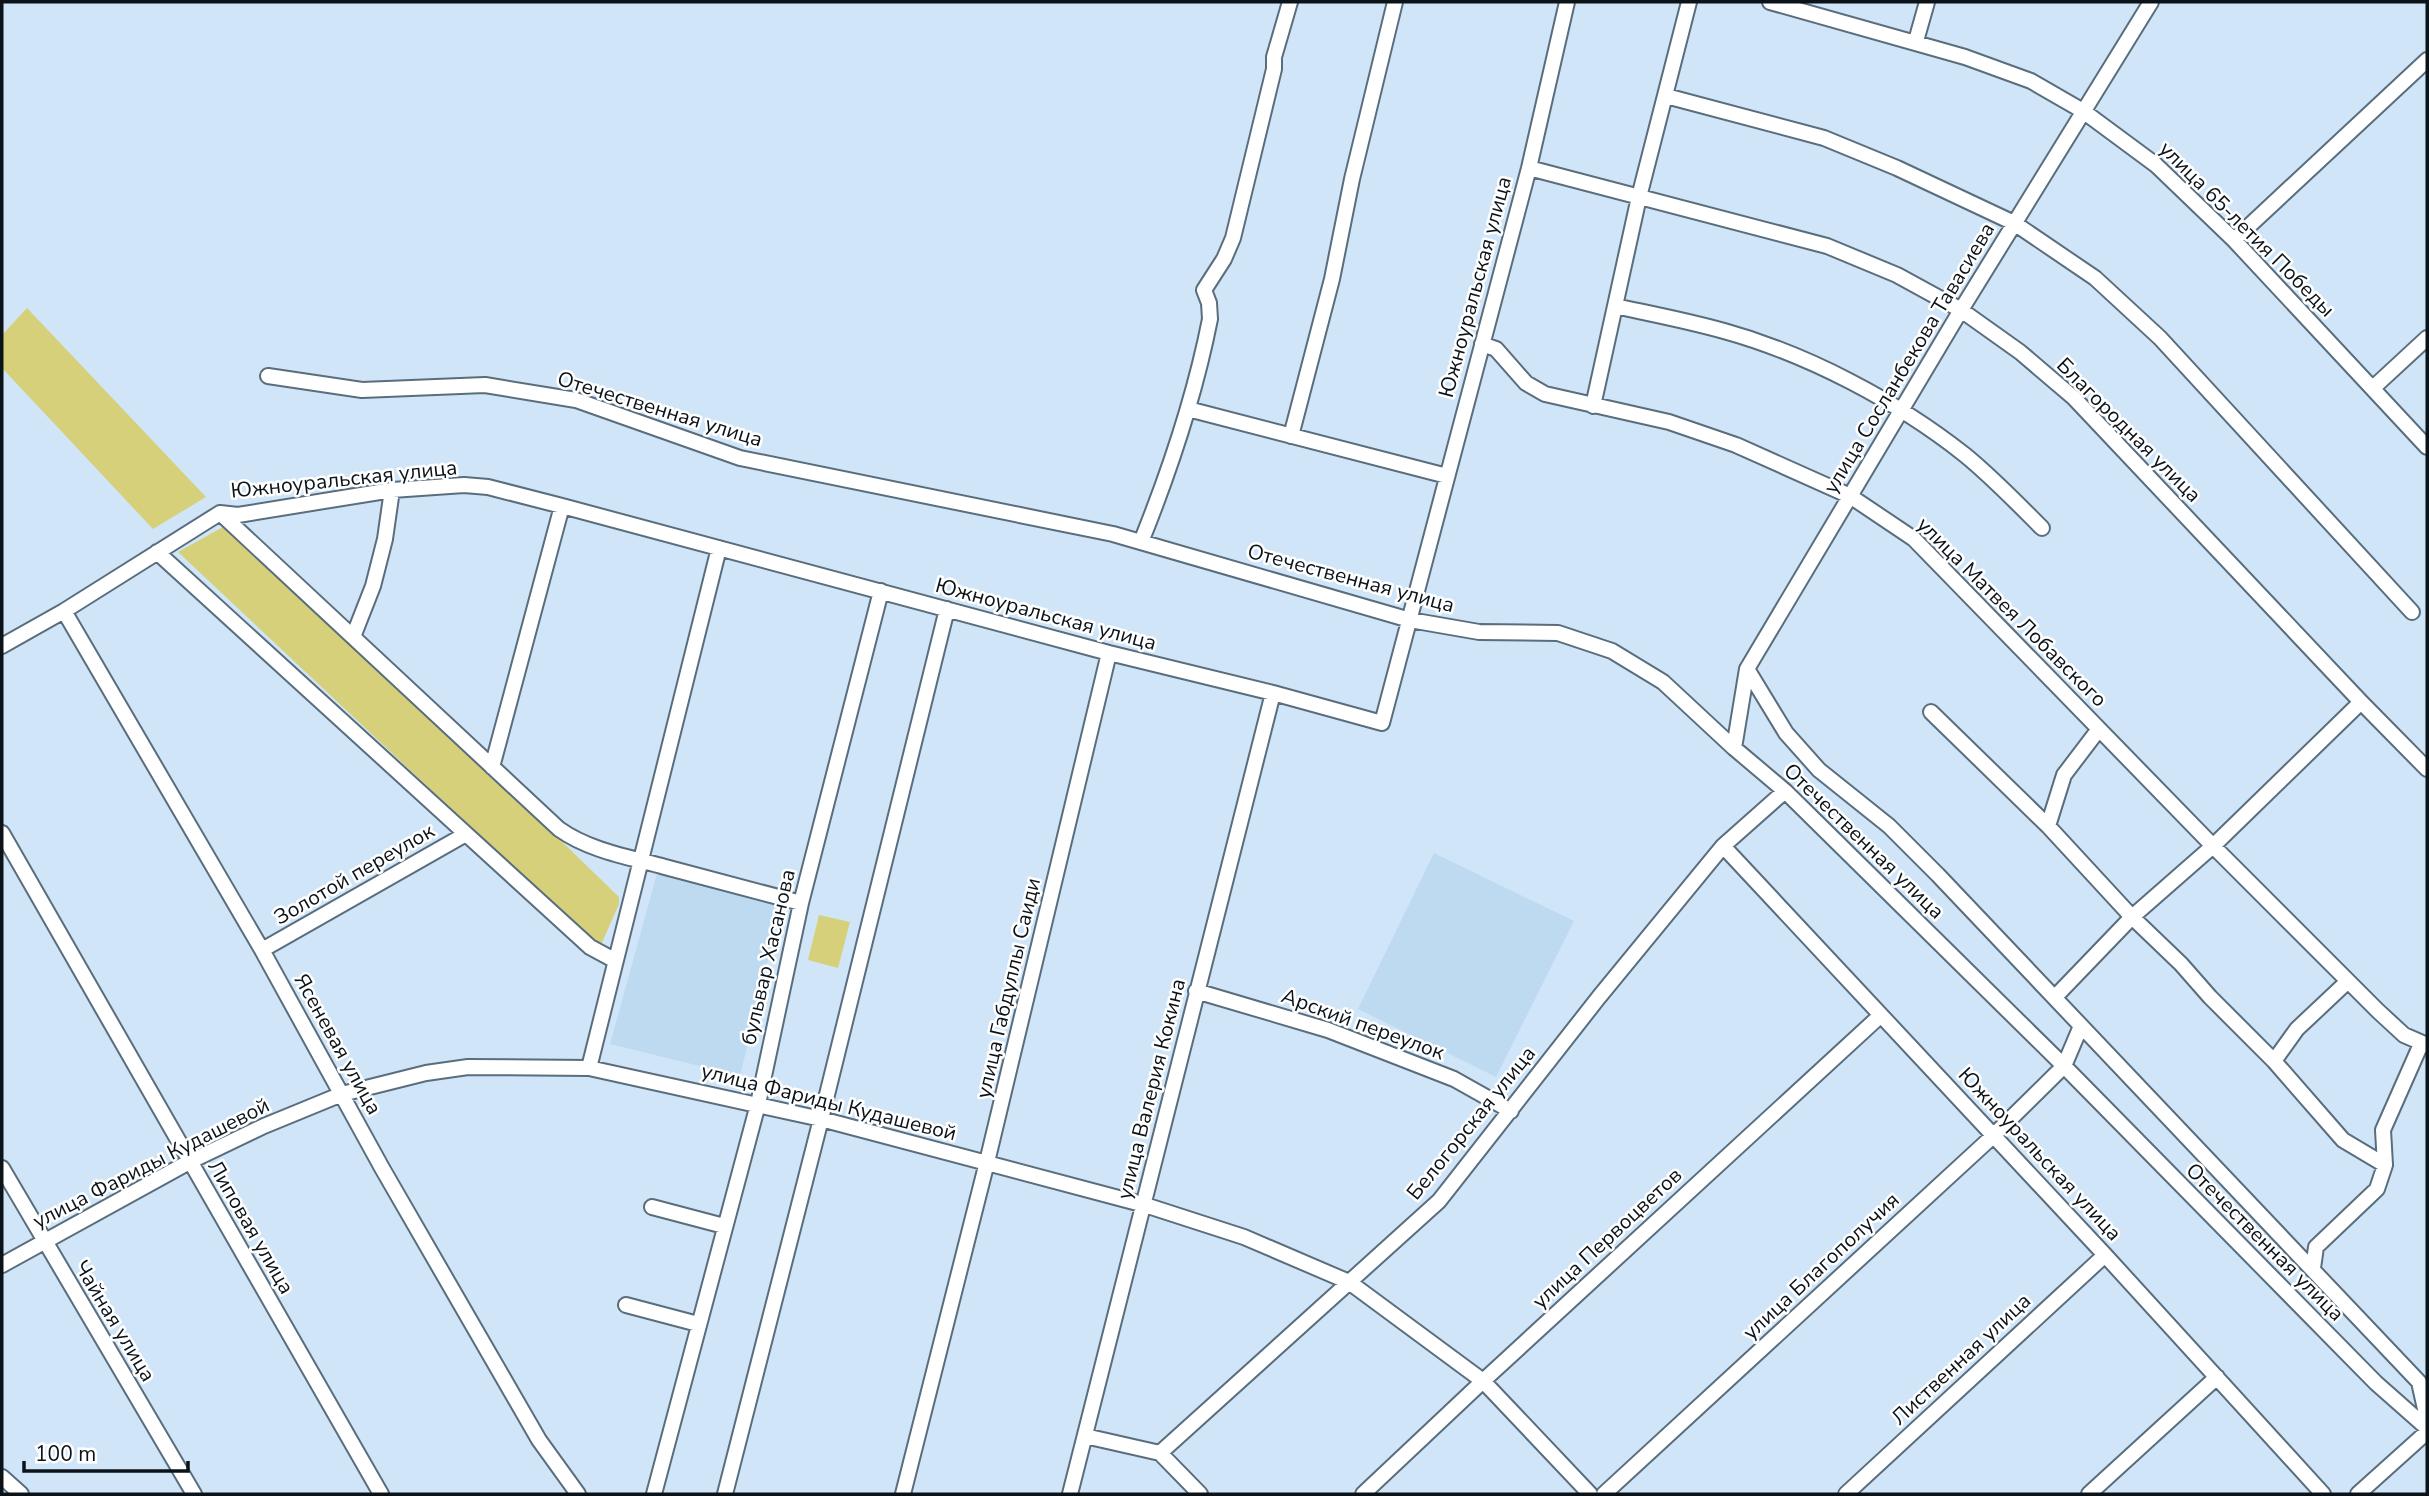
<svg xmlns="http://www.w3.org/2000/svg" width="2429" height="1496" font-family="'Nunito Sans',sans-serif">
  <style>
    .built { fill: #bedaf1 }
    .green { fill: #d5d079 }
    .lines { fill: none; stroke-linecap: round; stroke-linejoin: round }
    .minor-casing { stroke: #596d7d; stroke-width: 18 }
    .minor { stroke: #fff; stroke-width: 14 }
    .labels { text-anchor: middle; dominant-baseline: central; stroke-width: 5; stroke-linejoin: round; paint-order: stroke }
    .street-label { font-size: 21px; fill: #0b1319; stroke: #fff }
  </style>
  <rect width="100%" height="100%" fill="#d0e6f8"/>
  <path class="built" d="M 1434,853 L 1574,921 L 1496,1077 L 1358,1009 Z
    M 658,870 L 781,906 L 740,1076 L 610,1044 Z"/>
  <path class="green" d="M 27,308 L 206,497 L 153,529 L 2,368 L 2,335 Z
    M 232,522 L 619,897 L 619,904 L 601,945 L 594,943 L 178,552 Z
    M 819,915 L 850,922 L 838,968 L 808,960 Z"/>
  <g class="lines">
    <g class="minor-casing">
      <path id="minor" d="M 1770,2 L 1965,57 L 2031,81 L 2083,111 L 2156,165 L 2234,240 L 2427,447
        M 1916,41 L 1927,2
        M 1666,96 L 1824,138 L 1897,168 L 2014,223 L 2095,278 L 2160,338 L 2412,612
        M 1529,168 L 1827,246 L 1897,275 L 1961,310 L 2020,352 L 2074,398 L 2361,702 L 2427,769
        M 2234,240 L 2427,60
        M 1615,306 C 1652,314 1689,321 1724,331 C 1807,354 1897,401 1965,455 C 1992,477 2017,503 2042,528
        M 1482,344 L 1496,349 L 1526,383 L 1545,394 L 1669,422 L 1736,445 L 1850,496 L 1914,539 L 2213,846 L 2378,1011 L 2404,1035 L 2427,1045
        M 268,376 L 362,390 L 485,385 L 576,400 L 740,458 L 1113,534 L 1410,620 L 1479,632 L 1558,633 L 1612,651 L 1663,682 L 1734,748 L 1785,791 L 2064,1066 L 2376,1383 L 2427,1428
        M 2374,387 L 2427,338
        M 1593,406 L 1639,197 L 1689,2
        M 1188,409 L 1447,476
        M 1291,436 L 1332,279 L 1352,179 L 1395,2
        M 220,513 L 559,829 C 590,851 629,857 665,867 C 710,879 755,891 801,903
        M 1141,542 C 1170,470 1195,395 1210,319 L 1209,303 L 1204,290 L 1224,259 L 1233,238 L 1274,69 L 1274,57 L 1290,2
        M 157,552 L 590,947 L 614,960
        M 64,611 L 262,950 L 382,1168 L 539,1440 L 578,1494
        M 353,637 L 373,586 L 385,539 L 392,490
        M 2,646 L 64,611 L 220,513 L 238,515 L 392,490 L 464,485 L 488,487 L 562,506 L 1109,653 L 1273,693 L 1382,723 L 1529,168 L 1567,2
        M 1747,669 L 1786,733 L 1819,770 L 1889,826 L 1938,875 L 2419,1382 L 2427,1418
        M 1931,712 L 2048,826
        M 2099,729 L 2064,775 L 2048,826 L 2132,917 L 2181,964 L 2210,997 L 2274,1061 L 2343,1140 L 2385,1165 L 2377,1189 L 2316,1247 L 2313,1268
        M 1734,748 L 1747,669 L 1961,310 L 2151,2
        M 492,767 L 562,506
        M 2,833 L 381,1494
        M 1723,846 L 2105,1255 L 2323,1494
        M 262,950 L 466,834
        M 1196,991 L 1328,1030 L 1454,1079 L 1511,1111
        M 2056,996 L 2132,917 L 2213,846 L 2361,702
        M 2274,1061 L 2297,1029 L 2348,981
        M 589,1068 L 719,548
        M 2385,1165 L 2383,1130 L 2421,1044
        M 2,1168 L 194,1494
        M 652,1207 L 724,1226
        M 2,1265 L 189,1162 L 264,1126 L 342,1094 L 426,1073 L 468,1067 L 589,1068 L 821,1119 L 1145,1205 L 1244,1237 L 1349,1282 L 1483,1381 L 1590,1494
        M 626,1305 L 698,1324
        M 1085,1436 L 1160,1453 L 1200,1494
        M 1160,1453 L 1439,1201 L 1599,997 L 1723,846 L 1785,791
        M 2,1477 L 21,1494
        M 654,1494 L 758,1104 L 801,903 L 881,591
        M 725,1494 L 821,1119 L 947,609
        M 903,1494 L 987,1162 L 1109,653
        M 1070,1494 C 1140,1228 1204,960 1273,693
        M 1363,1494 L 1483,1381 L 1881,1015
        M 1604,1494 L 1993,1136 L 2064,1066 L 2081,1026
        M 1846,1494 L 2105,1255
        M 2089,1494 L 2217,1377
        M 2358,1494 L 2427,1432"/>
    </g>
    <use href="#minor" class="minor"/>
  </g>
  <g class="labels">
    <g class="street-label">
      <text transform="translate(2247 229) rotate(45)">улица 65-летия Победы</text>
      <text transform="translate(1475 287) rotate(-75)">Южноуральская улица</text>
      <text transform="translate(1909 358) rotate(-59)">улица Сосланбекова Тавасиева</text>
      <text transform="translate(660 409) rotate(17)">Отечественная улица</text>
      <text transform="translate(2129 430) rotate(45)">Благородная улица</text>
      <text transform="translate(344 479) rotate(-6)">Южноуральская улица</text>
      <text transform="translate(1351 578) rotate(15)">Отечественная улица</text>
      <text transform="translate(2012 612) rotate(45)">улица Матвея Лобавского</text>
      <text transform="translate(1046 614) rotate(15)">Южноуральская улица</text>
      <text transform="translate(1864 841) rotate(44)">Отечественная улица</text>
      <text transform="translate(354 874) rotate(-30)">Золотой переулок</text>
      <text transform="translate(768 957) rotate(-77)">бульвар Хасанова</text>
      <text transform="translate(1008 988) rotate(-77)">улица Габдуллы Саиди</text>
      <text transform="translate(1363 1024) rotate(20)">Арский переулок</text>
      <text transform="translate(338 1044) rotate(61)">Ясеневая улица</text>
      <text transform="translate(1151 1089) rotate(-76)">улица Валерия Кокина</text>
      <text transform="translate(829 1102) rotate(14)">улица Фариды Кудашевой</text>
      <text transform="translate(1471 1123) rotate(-51)">Белогорская улица</text>
      <text transform="translate(2040 1154) rotate(47)">Южноуральская улица</text>
      <text transform="translate(151 1163) rotate(-27)">улица Фариды Кудашевой</text>
      <text transform="translate(251 1227) rotate(60)">Липовая улица</text>
      <text transform="translate(1607 1238) rotate(-43)">улица Первоцветов</text>
      <text transform="translate(2265 1242) rotate(45)">Отечественная улица</text>
      <text transform="translate(1821 1266) rotate(-43)">улица Благополучия</text>
      <text transform="translate(115 1321) rotate(59)">Чайная улица</text>
      <text transform="translate(1961 1359) rotate(-43)">Лиственная улица</text>
    </g>
  </g>
  <rect width="2429" height="1496" fill="none" stroke="#0b1319" stroke-width="7"/>
  <path d="M24 1461v10h164v-10" fill="none" stroke="#0b1319" stroke-width="3.5"/>
  <text x="35" y="1461" font-size="21" fill="#0b1319" stroke="#ffffff" stroke-width="5" paint-order="stroke">100 m</text>
</svg>
